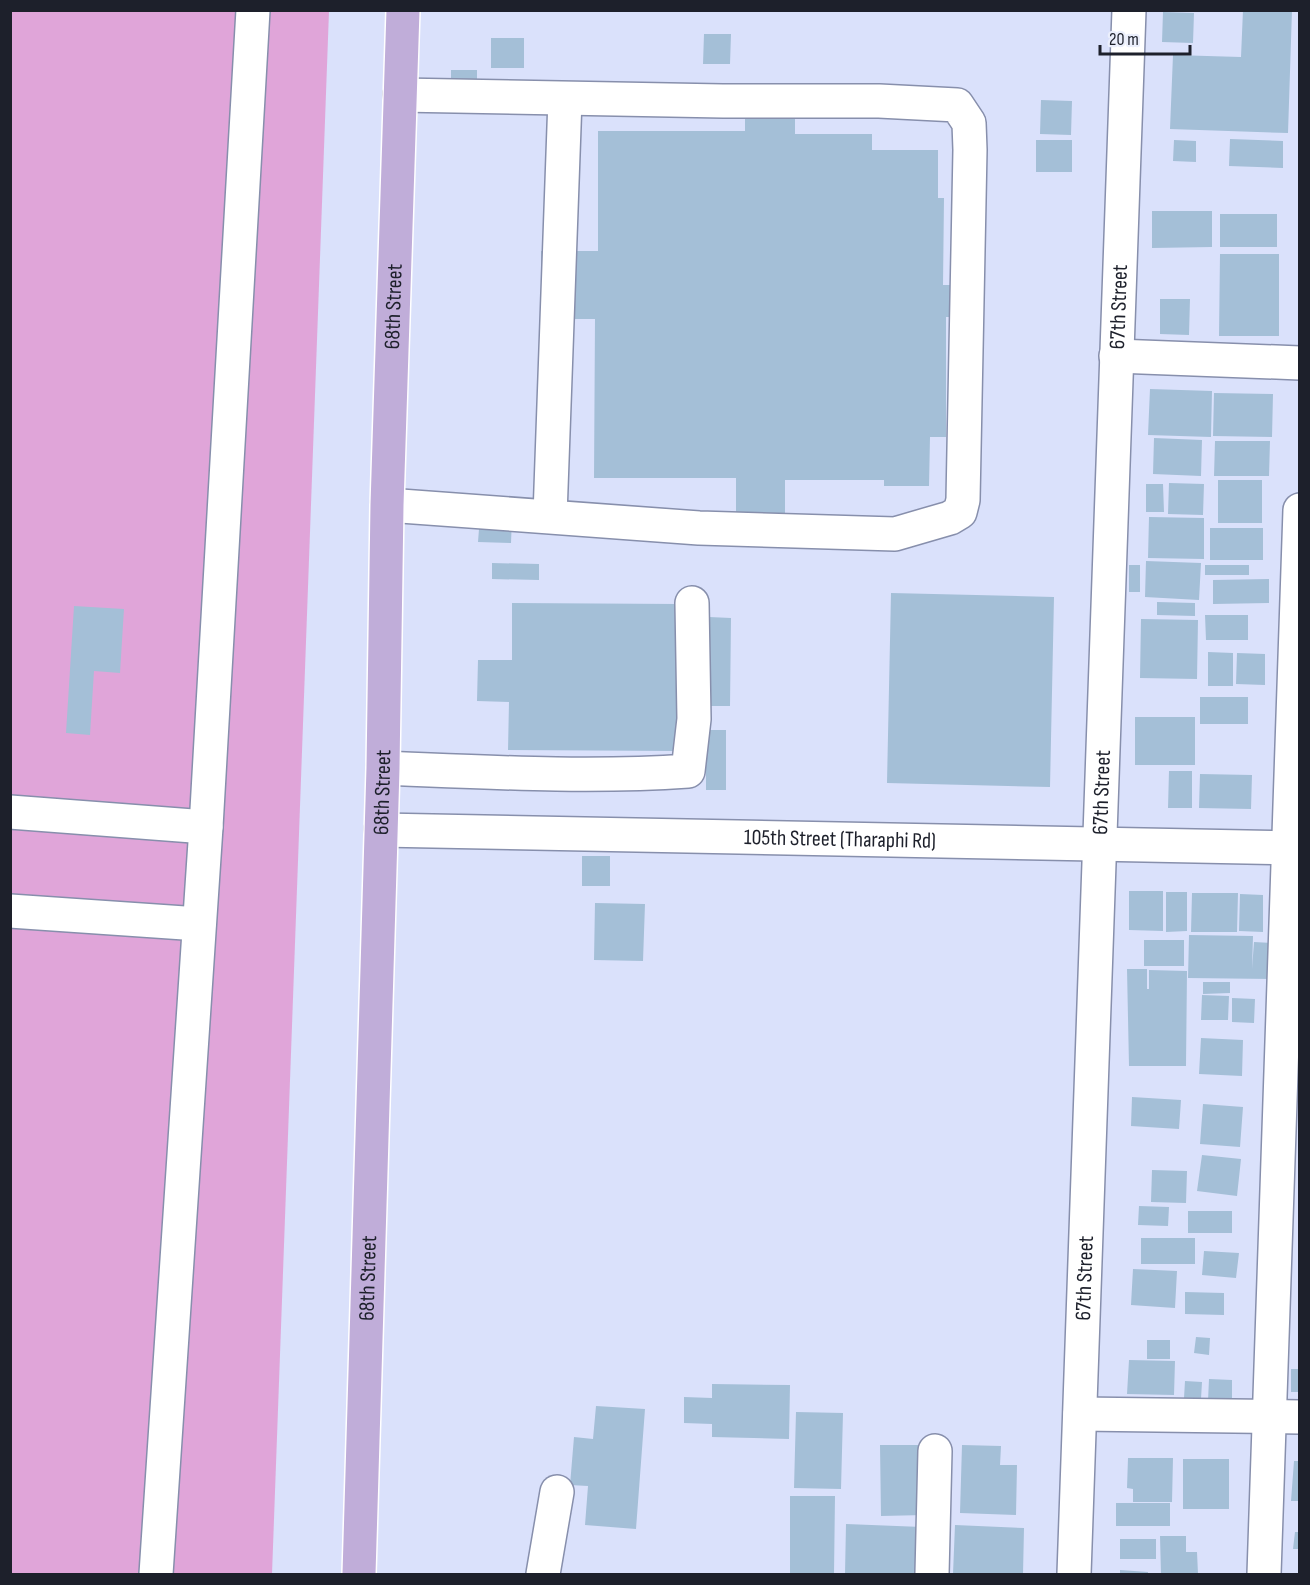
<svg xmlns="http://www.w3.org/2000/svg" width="1310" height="1585" font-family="'Sofia Sans Condensed',sans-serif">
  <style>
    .pitch { fill: #e0a5d9 }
    .building { fill: #a4bfd7 }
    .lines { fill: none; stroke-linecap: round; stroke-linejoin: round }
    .minor-casing { stroke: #878fac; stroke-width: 36 }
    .major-casing { stroke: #fff; stroke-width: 36 }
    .minor { stroke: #fff; stroke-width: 33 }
    .major { stroke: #c0add9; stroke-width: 33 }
    .labels { text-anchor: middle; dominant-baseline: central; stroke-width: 4.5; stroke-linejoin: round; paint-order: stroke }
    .street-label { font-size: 22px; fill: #1d202b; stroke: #ebeffc }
  </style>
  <rect width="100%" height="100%" fill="#dae1fb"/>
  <path class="pitch" d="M 11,11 L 329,11 L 272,1574 L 11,1574 Z"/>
  <path class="building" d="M 1243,10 L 1292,10 L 1288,133 L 1170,129 L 1173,55 L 1241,57 Z
    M 1163,12 L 1194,13 L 1193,43 L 1162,42 Z
    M 704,34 L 731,34 L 730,64 L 703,64 Z
    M 491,38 L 524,38 L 524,68 L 491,68 Z
    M 451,70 L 477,70 L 477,92 L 451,92 Z
    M 1041,100 L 1072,101 L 1071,135 L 1040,134 Z
    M 745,113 L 795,113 L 795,134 L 872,134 L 872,150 L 938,150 L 938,198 L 944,198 L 943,285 L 984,285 L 983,317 L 946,317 L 946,437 L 930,437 L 929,486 L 884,486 L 884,480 L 785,480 L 785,514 L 736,514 L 736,478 L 594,478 L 595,319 L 541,319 L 541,251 L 598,251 L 598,131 L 745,131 Z
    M 1230,139 L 1283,141 L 1283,168 L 1229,166 Z
    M 1036,140 L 1072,140 L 1072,172 L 1036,172 Z
    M 1174,140 L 1196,141 L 1196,162 L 1173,161 Z
    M 1152,211 L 1212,211 L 1212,247 L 1152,248 Z
    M 1220,214 L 1277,214 L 1277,247 L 1220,247 Z
    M 1220,254 L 1279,254 L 1279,336 L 1219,336 Z
    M 1160,299 L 1190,299 L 1189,335 L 1160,334 Z
    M 1150,389 L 1212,391 L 1211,437 L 1148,435 Z
    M 1214,393 L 1273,394 L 1272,437 L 1213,436 Z
    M 1154,438 L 1202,440 L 1201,476 L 1153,474 Z
    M 1215,441 L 1270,441 L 1269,476 L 1214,476 Z
    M 1218,480 L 1262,480 L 1262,523 L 1218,523 Z
    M 1169,483 L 1204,484 L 1203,515 L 1168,514 Z
    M 1146,484 L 1163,484 L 1164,512 L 1146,512 Z
    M 480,516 L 512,517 L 511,543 L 478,542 Z
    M 1149,517 L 1204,518 L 1204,559 L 1148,558 Z
    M 1210,528 L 1263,528 L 1263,560 L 1210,560 Z
    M 1146,561 L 1201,563 L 1199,600 L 1145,597 Z
    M 492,563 L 539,564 L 539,580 L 492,579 Z
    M 1129,565 L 1140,565 L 1140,592 L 1129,592 Z
    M 1205,565 L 1249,565 L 1249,575 L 1205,575 Z
    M 1269,579 L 1269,603 L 1213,604 L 1213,580 Z
    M 891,593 L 1054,597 L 1050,787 L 887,783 Z
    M 1157,602 L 1195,603 L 1195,616 L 1157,615 Z
    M 512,603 L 679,604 L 678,751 L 508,750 L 509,702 L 477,701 L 478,660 L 512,660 Z
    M 74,606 L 124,609 L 120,673 L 94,671 L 90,735 L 66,733 Z
    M 1205,615 L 1248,615 L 1248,640 L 1206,640 Z
    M 709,617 L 731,618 L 730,706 L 707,706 Z
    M 1141,619 L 1198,620 L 1197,679 L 1140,678 Z
    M 1208,652 L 1233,653 L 1233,686 L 1208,686 Z
    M 1237,653 L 1265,654 L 1265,685 L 1236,684 Z
    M 1200,697 L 1248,697 L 1248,724 L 1200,724 Z
    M 1135,717 L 1195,717 L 1195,765 L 1135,765 Z
    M 706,730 L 726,730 L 726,790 L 706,790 Z
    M 1169,771 L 1192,771 L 1192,808 L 1168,808 Z
    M 1200,774 L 1252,775 L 1251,809 L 1199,808 Z
    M 582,856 L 610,856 L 610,886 L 582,886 Z
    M 1129,891 L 1163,891 L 1163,931 L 1129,930 Z
    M 1166,892 L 1187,892 L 1187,931 L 1166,932 Z
    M 1192,893 L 1238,893 L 1237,932 L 1191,932 Z
    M 1240,894 L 1263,895 L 1263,932 L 1239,931 Z
    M 595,903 L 645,904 L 643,961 L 594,960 Z
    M 1189,935 L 1253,936 L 1252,969 L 1254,942 L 1274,943 L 1272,979 L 1188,978 Z
    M 1144,940 L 1184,940 L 1184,966 L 1144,966 Z
    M 1127,969 L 1147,969 L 1147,989 L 1149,989 L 1149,970 L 1187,971 L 1186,1066 L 1129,1066 Z
    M 1203,982 L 1230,982 L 1230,993 L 1203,994 Z
    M 1202,995 L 1229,996 L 1228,1020 L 1201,1020 Z
    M 1232,998 L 1255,999 L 1254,1023 L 1232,1022 Z
    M 1201,1038 L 1243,1040 L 1242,1076 L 1199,1074 Z
    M 1132,1097 L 1181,1100 L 1179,1129 L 1131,1126 Z
    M 1203,1104 L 1243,1107 L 1240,1147 L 1200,1144 Z
    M 1202,1155 L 1241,1159 L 1237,1196 L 1197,1191 Z
    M 1152,1170 L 1187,1171 L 1186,1203 L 1151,1202 Z
    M 1139,1206 L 1169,1207 L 1168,1226 L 1138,1225 Z
    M 1188,1211 L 1232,1211 L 1232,1233 L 1188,1233 Z
    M 1141,1238 L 1195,1238 L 1195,1264 L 1141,1264 Z
    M 1204,1251 L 1239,1253 L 1236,1278 L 1202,1275 Z
    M 1133,1269 L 1177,1271 L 1175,1308 L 1131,1305 Z
    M 1185,1292 L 1224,1293 L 1224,1315 L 1185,1314 Z
    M 1196,1337 L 1210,1338 L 1209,1355 L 1194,1353 Z
    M 1147,1340 L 1170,1340 L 1170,1359 L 1147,1359 Z
    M 1129,1360 L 1175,1361 L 1174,1395 L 1127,1394 Z
    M 1291,1369 L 1300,1369 L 1300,1392 L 1291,1392 Z
    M 1209,1379 L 1232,1380 L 1232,1402 L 1208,1401 Z
    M 1185,1381 L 1202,1382 L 1201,1399 L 1184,1398 Z
    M 712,1384 L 790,1385 L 789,1439 L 712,1437 L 712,1424 L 684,1423 L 684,1397 L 712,1398 Z
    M 596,1406 L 645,1409 L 636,1529 L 585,1525 L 588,1486 L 570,1485 L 574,1437 L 593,1439 Z
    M 796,1412 L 843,1413 L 841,1489 L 794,1488 Z
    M 880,1445 L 924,1445 L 925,1515 L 881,1516 Z
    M 962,1445 L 1001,1446 L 1000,1465 L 1017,1465 L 1016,1515 L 960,1513 Z
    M 1128,1458 L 1173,1458 L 1172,1502 L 1133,1502 L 1133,1489 L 1127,1488 Z
    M 1183,1459 L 1229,1459 L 1229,1509 L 1183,1509 Z
    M 1294,1461 L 1300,1461 L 1300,1501 L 1291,1501 Z
    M 790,1496 L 835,1496 L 834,1574 L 790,1574 Z
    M 1116,1503 L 1170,1503 L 1170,1526 L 1116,1526 Z
    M 846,1524 L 922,1527 L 921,1574 L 845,1574 Z
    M 955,1525 L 1024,1528 L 1023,1574 L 953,1574 Z
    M 1295,1532 L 1300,1532 L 1300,1549 L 1293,1549 Z
    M 1160,1536 L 1186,1536 L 1186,1552 L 1197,1552 L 1198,1574 L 1161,1574 Z
    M 1120,1539 L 1156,1539 L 1156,1559 L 1120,1559 Z
    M 1120,1570 L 1148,1572 L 1148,1574 L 1120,1574 Z"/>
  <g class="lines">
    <g class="minor-casing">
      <g id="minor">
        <path d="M 1116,356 L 1300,363"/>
        <path d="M 387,505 L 699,528 L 895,534 L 950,518 L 960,512 L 963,500 L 970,150 L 969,123 L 957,105 L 879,101 L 723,101 L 400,95"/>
        <path d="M 550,516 L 565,99"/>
        <path d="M 383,768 C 485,772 587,778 688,771 L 694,719 L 692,603"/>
        <path d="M 10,812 L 206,827"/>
        <path id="s1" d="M 381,830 L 1300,848"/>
        <path d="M 10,911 L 199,924"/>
        <path d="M 1080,1414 L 1300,1417"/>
        <path d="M 156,1574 L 206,827 L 253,10"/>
        <path d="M 543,1574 L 557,1492"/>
        <path d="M 932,1574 L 935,1451"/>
        <path id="s2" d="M 1074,1574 L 1129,10"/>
        <path d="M 1264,1574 L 1300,510"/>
      </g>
    </g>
    <g class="major-casing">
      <g id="major">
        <path id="s3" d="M 359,1574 L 383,768 L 387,505 L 403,10"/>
      </g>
    </g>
    <use href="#minor" class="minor"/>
    <use href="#major" class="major"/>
  </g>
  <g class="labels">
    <g class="street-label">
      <text stroke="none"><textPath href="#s3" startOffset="1268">68th Street</textPath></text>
      <text stroke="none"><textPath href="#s2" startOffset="1268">67th Street</textPath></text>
      <text stroke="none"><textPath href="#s3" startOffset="782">68th Street</textPath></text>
      <text stroke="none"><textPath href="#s2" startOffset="782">67th Street</textPath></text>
      <text stroke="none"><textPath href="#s1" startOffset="459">105th Street (Tharaphi Rd)</textPath></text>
      <text stroke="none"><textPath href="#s3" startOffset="296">68th Street</textPath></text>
      <text stroke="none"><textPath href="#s2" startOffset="296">67th Street</textPath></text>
    </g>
  </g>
  <rect width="1310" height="1585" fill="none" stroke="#1d202b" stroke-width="24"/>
  <path d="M1100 45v9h90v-9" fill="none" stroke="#1d202b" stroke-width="3"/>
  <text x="1109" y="45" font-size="18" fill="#1d202b" stroke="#ebeffc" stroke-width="4.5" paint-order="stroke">20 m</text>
</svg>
